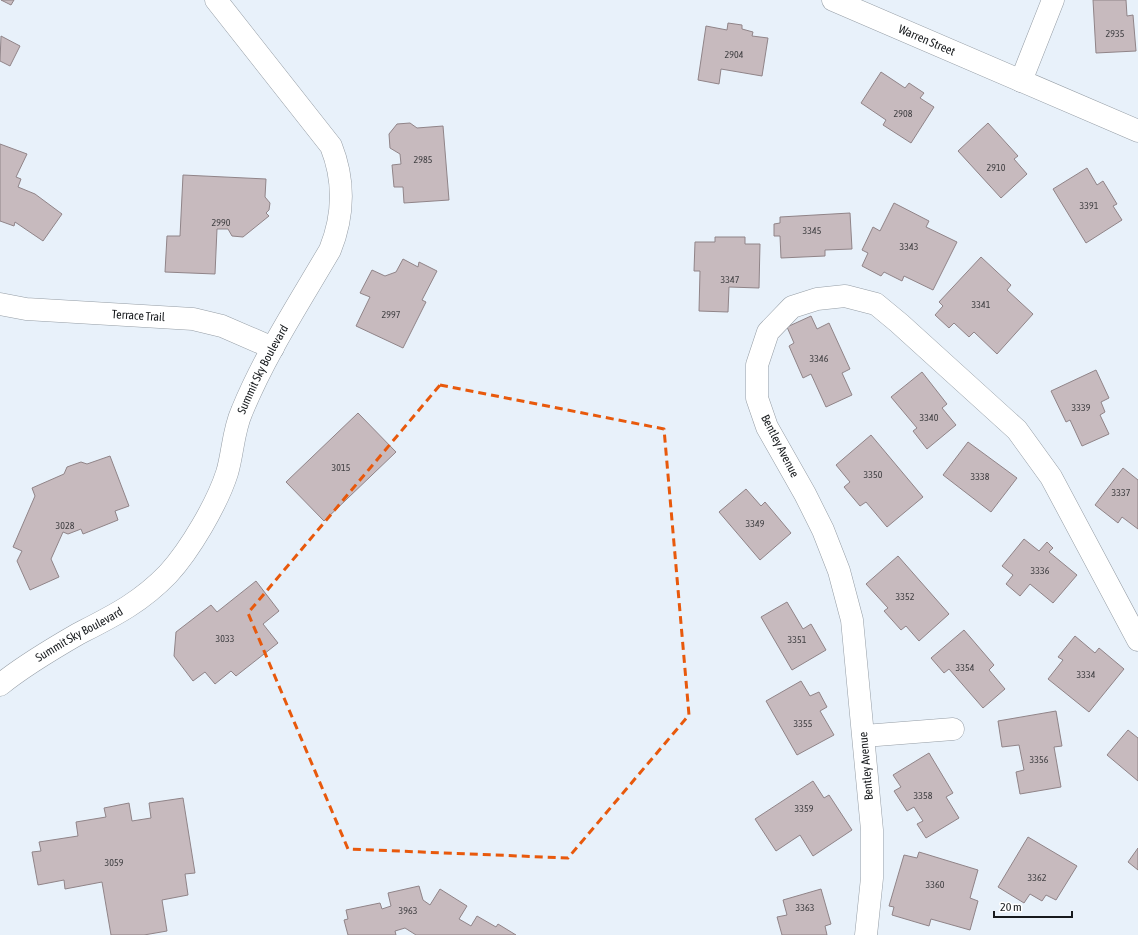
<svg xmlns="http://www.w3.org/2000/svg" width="1138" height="935" font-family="'Asap Condensed',sans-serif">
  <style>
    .building { fill: #c7babe; stroke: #908488 }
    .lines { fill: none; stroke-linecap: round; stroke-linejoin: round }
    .minor-casing { stroke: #959da5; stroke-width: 23 }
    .minor { stroke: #fff; stroke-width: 22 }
    .marked { fill: none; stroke: #e8590c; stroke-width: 3; stroke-dasharray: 8 5; stroke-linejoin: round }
    .labels { text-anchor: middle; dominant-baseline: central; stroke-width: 4; stroke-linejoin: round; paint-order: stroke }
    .number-label { font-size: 10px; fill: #434245 }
    .street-label { font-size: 12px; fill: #171a1d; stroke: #fff }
  </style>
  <rect width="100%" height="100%" fill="#e8f1fa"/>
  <path class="building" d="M 1,0 L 14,0 L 11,5 Z
    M 1093,0 L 1126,0 L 1127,16 L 1133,15 L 1136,51 L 1096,53 Z
    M 728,23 L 742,25 L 742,29 L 753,32 L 752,36 L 768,38 L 762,76 L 721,69 L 719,84 L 698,80 L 706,26 L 727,30 Z
    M 1,36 L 20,46 L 10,66 L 0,61 Z
    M 881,72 L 905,88 L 909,83 L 924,93 L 920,98 L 934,107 L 911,143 L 883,125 L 886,120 L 861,103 Z
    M 410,123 L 417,128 L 443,126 L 449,200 L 404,203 L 403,187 L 394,187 L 392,165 L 401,164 L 400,154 L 390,148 L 389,134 L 397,124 Z
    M 988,123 L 1018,156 L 1014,159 L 1027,174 L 1001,198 L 958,151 Z
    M 0,144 L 27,154 L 16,177 L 21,179 L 18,187 L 35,194 L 62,214 L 43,241 L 15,222 L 14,226 L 0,221 Z
    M 1087,168 L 1097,185 L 1103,181 L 1117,204 L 1113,206 L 1122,220 L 1086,243 L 1053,189 Z
    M 183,175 L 266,179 L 265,197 L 270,203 L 269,210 L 266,213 L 269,216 L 243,237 L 232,236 L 228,229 L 217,229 L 215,274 L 165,272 L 167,236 L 180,236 Z
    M 894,203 L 929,221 L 926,227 L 957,242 L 933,290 L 904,276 L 902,281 L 884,272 L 881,276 L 862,266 L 868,253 L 862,250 L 873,227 L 880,231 Z
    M 850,213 L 852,249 L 825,250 L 825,256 L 781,258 L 780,236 L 774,236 L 774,224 L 780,223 L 780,217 Z
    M 715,237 L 745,237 L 745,244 L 760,244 L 759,288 L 729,287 L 728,312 L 699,311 L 700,271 L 694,271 L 695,242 L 715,242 Z
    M 981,257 L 1011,285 L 1007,290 L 1033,314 L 997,354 L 974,332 L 969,337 L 954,323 L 949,328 L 935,315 L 943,306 L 939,302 Z
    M 403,259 L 418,267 L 419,262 L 437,271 L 422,300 L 426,302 L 403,348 L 356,326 L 370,297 L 360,293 L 372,270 L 385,276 L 396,272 Z
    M 811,316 L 817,329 L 829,323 L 850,369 L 842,373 L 852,395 L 826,407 L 811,374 L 803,378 L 789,346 L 794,343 L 787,327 Z
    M 1096,370 L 1109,398 L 1101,402 L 1105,412 L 1100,415 L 1109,434 L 1082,446 L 1070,420 L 1066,422 L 1051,391 Z
    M 922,372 L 947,404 L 942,408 L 956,425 L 927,449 L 913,431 L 917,428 L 891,397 Z
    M 358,413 L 396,452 L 324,521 L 286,482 Z
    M 871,435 L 923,497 L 887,527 L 866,502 L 860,506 L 844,487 L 850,482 L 836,465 Z
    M 968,442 L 1017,478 L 991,512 L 943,475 Z
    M 110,456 L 129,506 L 115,511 L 118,520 L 83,534 L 81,529 L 68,534 L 63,532 L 51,559 L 59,577 L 30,590 L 17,561 L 22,551 L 13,547 L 35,496 L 32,488 L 64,474 L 67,467 L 81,462 L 87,464 Z
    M 1123,468 L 1138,480 L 1138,529 L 1122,517 L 1118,523 L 1095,505 Z
    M 746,489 L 761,506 L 765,502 L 791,533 L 760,560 L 719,512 Z
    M 1024,539 L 1039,551 L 1047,542 L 1053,548 L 1049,552 L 1077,575 L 1053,603 L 1030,584 L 1020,596 L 1006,584 L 1013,575 L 1002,566 Z
    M 898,556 L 949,614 L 919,641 L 906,626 L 901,630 L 884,611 L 888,608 L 866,584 Z
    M 256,581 L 279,611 L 263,624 L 278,643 L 236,676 L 231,671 L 215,684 L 205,672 L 193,681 L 174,656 L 176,632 L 211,605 L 217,612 Z
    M 787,602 L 803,629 L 811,624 L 826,650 L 792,670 L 761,617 Z
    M 964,630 L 994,665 L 989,670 L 1005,689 L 983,708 L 949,669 L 944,673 L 931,658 Z
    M 1075,636 L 1095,653 L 1099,648 L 1124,669 L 1089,712 L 1048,679 L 1063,660 L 1058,657 Z
    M 801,681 L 810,696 L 819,692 L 827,707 L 820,711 L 834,735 L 797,755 L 766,701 Z
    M 1056,711 L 1062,746 L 1054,747 L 1061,787 L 1020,794 L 1016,772 L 1024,770 L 1019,745 L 1002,747 L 998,721 Z
    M 1128,730 L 1138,738 L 1138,781 L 1107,755 Z
    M 929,753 L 953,793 L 946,797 L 959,818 L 926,838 L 917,824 L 923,821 L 914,807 L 907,811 L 894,791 L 901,787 L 893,775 Z
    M 813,781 L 824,798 L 829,795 L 852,830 L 813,856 L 800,835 L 776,851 L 755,819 Z
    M 183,798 L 195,873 L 185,874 L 188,895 L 162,900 L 167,931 L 144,935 L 111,935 L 102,882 L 65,889 L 64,880 L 38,885 L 32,852 L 41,851 L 39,842 L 78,836 L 76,822 L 106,817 L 104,808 L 129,803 L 132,821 L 151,818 L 149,803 Z
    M 1028,837 L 1077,866 L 1056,900 L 1046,895 L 1042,901 L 1030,894 L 1024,903 L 998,887 Z
    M 1138,848 L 1138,870 L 1128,862 Z
    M 919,852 L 978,870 L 970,898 L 978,901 L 970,930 L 931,919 L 929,926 L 892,915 L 894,907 L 889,906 L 904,855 L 917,858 Z
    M 419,886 L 423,900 L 430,905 L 440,889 L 467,906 L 459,919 L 471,926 L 477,916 L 496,927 L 498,924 L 516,935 L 416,935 L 405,928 L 395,931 L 396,935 L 348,935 L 344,920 L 348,919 L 346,910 L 380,903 L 382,909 L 391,906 L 388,893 Z
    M 821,889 L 831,924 L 825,926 L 827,935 L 782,935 L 777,917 L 787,915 L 783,900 Z"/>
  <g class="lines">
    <g class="minor-casing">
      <g id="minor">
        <path id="s1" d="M 833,0 L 1138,131"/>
        <path d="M 1021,81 L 1053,0"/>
        <path id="s2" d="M 0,304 L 26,309 L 193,319 L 222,326 L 273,348"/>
        <path id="s3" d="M 0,685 C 23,666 52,649 78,634 C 113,616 140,603 168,574 C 190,550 217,504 227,473 C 233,453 233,431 242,411 C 265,355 299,303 330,250 C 344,215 345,181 331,146 L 216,0"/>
        <path d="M 864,736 L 953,729"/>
        <path d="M 866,935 L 872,878 L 872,830 L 852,620 L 839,571 L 823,530 L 805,494 L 767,427 L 757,398 L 757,365 L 768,332 L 792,307 L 817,299 L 845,296 L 876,304 L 899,323 L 1017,430 L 1051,477 L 1138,640"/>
      </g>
    </g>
    <use href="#minor" class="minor"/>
  </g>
  <path class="marked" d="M 440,385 L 664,429 L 689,715 L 568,858 L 348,849 L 248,613 Z"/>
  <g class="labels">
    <g class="number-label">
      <text x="1115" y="33">2935</text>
      <text x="734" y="54">2904</text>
      <text x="903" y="113">2908</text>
      <text x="423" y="159">2985</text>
      <text x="996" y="167">2910</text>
      <text x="1089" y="205">3391</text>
      <text x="221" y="222">2990</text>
      <text x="812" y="230">3345</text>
      <text x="909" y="246">3343</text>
      <text x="730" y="279">3347</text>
      <text x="981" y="304">3341</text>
      <text x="391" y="314">2997</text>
      <text x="819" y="358">3346</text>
      <text x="1081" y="407">3339</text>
      <text x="929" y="417">3340</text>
      <text x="341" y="467">3015</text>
      <text x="873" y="474">3350</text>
      <text x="980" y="476">3338</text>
      <text x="1121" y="492">3337</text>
      <text x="755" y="523">3349</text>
      <text x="65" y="525">3028</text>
      <text x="1040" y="570">3336</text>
      <text x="905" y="596">3352</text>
      <text x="225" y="638">3033</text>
      <text x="797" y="639">3351</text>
      <text x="965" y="667">3354</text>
      <text x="1086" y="674">3334</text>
      <text x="803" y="723">3355</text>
      <text x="1039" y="759">3356</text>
      <text x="923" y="795">3358</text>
      <text x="804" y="808">3359</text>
      <text x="114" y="862">3059</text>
      <text x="1037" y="877">3362</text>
      <text x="935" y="884">3360</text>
      <text x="805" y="907">3363</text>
      <text x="408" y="910">3963</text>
    </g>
    <g class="street-label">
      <text stroke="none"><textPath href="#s1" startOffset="102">Warren Street</textPath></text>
      <text stroke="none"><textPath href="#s2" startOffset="139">Terrace Trail</textPath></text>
      <text stroke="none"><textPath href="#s3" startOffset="430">Summit Sky Boulevard</textPath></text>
      <text transform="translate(780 446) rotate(63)">Bentley Avenue</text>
      <text stroke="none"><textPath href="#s3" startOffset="94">Summit Sky Boulevard</textPath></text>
      <text transform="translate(866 766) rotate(-95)">Bentley Avenue</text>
    </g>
  </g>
  <path d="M994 911v6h78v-6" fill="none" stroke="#171a1d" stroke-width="2"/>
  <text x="1000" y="911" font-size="12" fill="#171a1d" stroke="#ffffff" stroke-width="3" paint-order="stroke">20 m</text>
</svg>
